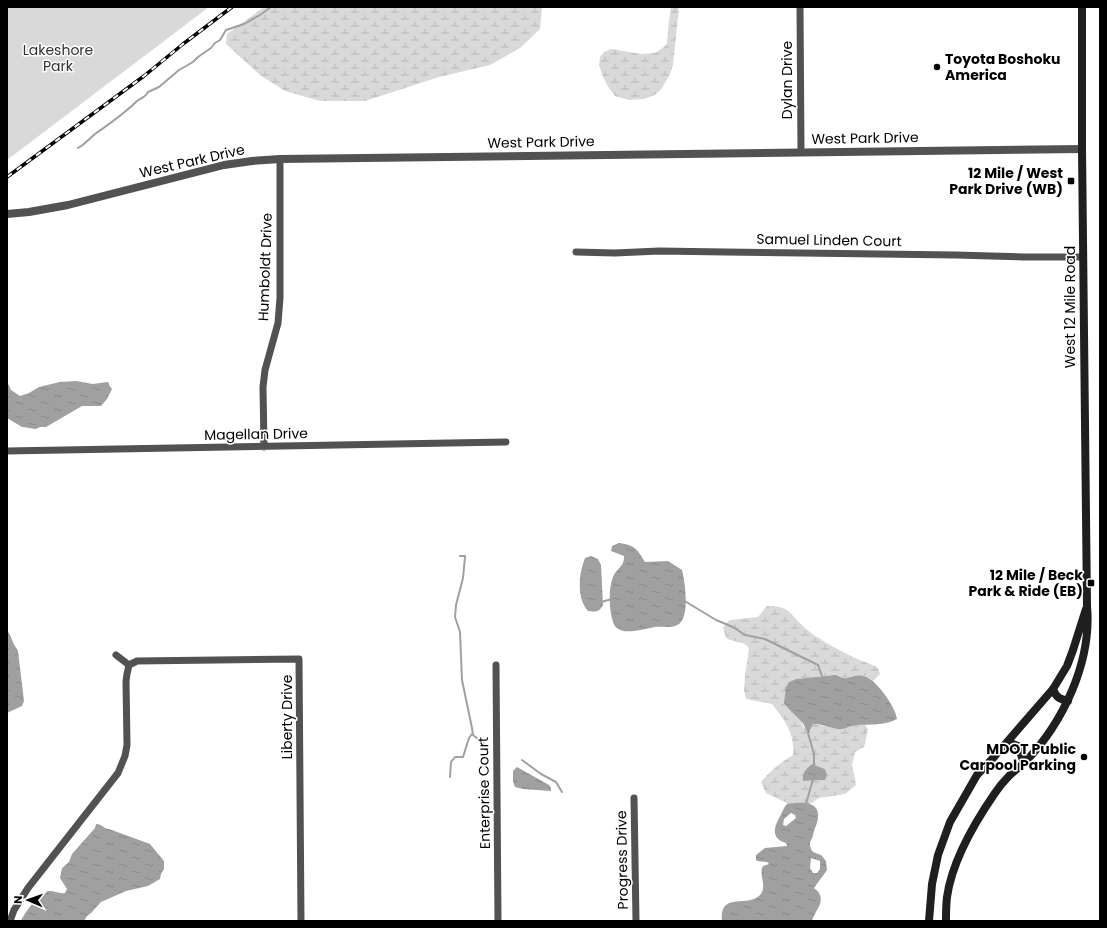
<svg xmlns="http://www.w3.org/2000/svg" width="1107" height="928" font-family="Poppins,sans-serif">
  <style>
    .wetland { fill: url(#wetland-marsh); fill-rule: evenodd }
    .park { fill: #d9d9d9 }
    .water { fill: url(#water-ripples); fill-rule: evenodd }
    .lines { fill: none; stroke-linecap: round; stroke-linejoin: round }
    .stream { stroke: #a0a0a0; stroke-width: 2 }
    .minor { stroke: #525252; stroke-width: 7 }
    .tertiary { stroke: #525252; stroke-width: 8 }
    .secondary { stroke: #1f1f1f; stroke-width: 8 }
    .rail-casing { stroke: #000; stroke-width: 3.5 }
    .rail { stroke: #fff; stroke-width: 2; stroke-dasharray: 6; stroke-linecap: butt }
    .poi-dot { fill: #000; stroke: #fff; stroke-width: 1.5 }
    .labels { text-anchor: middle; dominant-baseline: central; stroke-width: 3; stroke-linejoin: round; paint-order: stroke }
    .park-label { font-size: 14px; fill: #303030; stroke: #fff }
    .poi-label { font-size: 14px; font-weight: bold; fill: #000; stroke: #fff; text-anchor: end }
    .street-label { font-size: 14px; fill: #000; stroke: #fff }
  </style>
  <defs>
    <pattern id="wetland-marsh" width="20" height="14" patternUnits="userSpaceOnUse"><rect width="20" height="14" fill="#d9d9d9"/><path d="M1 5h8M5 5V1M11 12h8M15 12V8" fill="none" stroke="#b8b8b8"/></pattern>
    <pattern id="water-ripples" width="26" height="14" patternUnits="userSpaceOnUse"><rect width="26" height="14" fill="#a0a0a0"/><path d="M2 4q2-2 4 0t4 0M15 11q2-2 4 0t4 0" fill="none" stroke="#888"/></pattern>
  </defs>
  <rect width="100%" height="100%" fill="#fff"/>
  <path class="wetland" d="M 264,7 L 542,7 L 540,29 L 520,48 L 490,65 L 439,77 L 365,101 L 320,101 L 285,91 L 260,75 L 226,44 L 227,34 Z
    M 671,7 L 679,7 L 673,65 L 669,76 L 662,88 L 655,95 L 644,99 L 629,100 L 615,96 L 609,88 L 603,77 L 599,65 L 600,57 L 604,52 L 611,49 L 641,54 L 655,53 L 664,47 L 667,43 L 669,21 Z
    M 767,606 C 789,605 791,615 805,628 C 816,638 839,650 853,657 C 861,661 870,663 878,668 L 880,674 L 873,681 L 866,676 L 852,676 L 846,678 L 835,675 L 796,679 L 789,682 L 786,687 L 789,709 L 801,720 L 804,728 L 811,731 L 812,724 L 816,724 L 842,729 L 855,725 L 865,725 L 868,729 L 864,747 L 855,752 L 852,765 L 856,785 L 845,794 L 819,798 L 810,804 L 789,804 L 766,793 L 761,782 C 770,771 780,763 793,755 C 795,734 785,720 772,704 L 746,699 L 744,690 L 745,676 L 749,648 C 743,640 734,643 726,638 L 723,627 L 730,620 L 758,617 ZM 812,764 L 825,769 L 825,780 L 803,781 Z"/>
  <path class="park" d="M 7,7 L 209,7 L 7,160 Z"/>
  <path class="water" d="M 7,381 L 11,390 L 20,396 L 29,393 L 39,387 L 60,382 L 76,381 L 93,384 L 107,382 L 109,383 L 109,385 L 112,389 L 107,399 L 101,406 L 82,406 L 46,427 L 40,427 L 36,429 L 22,427 L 7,418 Z
    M 619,543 C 635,545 637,549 645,562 L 668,561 L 682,570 C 685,582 690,616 679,624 C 672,629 662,626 655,627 C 643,629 618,638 613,622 C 609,609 608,590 613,577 C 616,569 625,566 624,556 L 611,551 L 612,546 Z
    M 591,556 L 598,559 L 601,565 L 603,605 C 599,612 597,612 588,611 C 576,598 579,573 585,558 Z
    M 7,630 C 10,635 11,637 13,642 C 14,646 17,648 18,651 L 24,701 L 22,706 L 7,713 Z
    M 835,675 C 839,676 844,679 847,678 C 853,676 857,675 863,676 C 875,677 896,708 897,719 C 884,726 870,724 856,725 C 851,725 846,729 841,729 C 831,729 823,723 813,724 L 809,733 L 807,732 L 803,723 L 789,709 L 784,703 L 786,687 L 789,682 L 796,679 Z
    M 812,764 L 825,769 L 827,775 L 825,780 L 803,781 C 802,773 806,769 812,764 Z
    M 517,767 L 549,785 L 551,788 L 551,791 L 523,789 L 515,787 L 513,781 L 513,771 Z
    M 787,804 C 798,802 820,800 818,817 C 818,823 814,829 813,835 C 813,838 810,840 810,844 C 810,847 811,850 813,852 L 821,855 L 826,861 L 827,870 L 814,888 C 816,890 818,891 819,893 C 825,903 814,912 812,921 L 722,921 C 719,891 748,908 760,895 C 768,886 758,875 763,866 L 769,864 L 767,862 L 757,861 L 756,860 L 756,855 L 765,848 L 787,846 L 786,843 C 772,839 773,829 779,818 C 782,814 783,808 787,804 ZM 791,813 L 795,815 L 796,818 L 786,826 L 783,825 L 784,819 ZM 811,858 L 820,861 L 820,869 L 817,873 L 813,873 L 810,868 Z
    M 96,824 C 102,824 104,829 109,829 L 150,844 L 164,861 L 164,869 L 161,874 L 160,879 L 148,886 L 126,891 L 101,902 L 91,913 L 87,916 L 84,921 L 21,921 C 23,916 28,909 32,904 C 33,903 35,902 37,901 C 40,897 42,891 49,891 C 55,891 59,894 65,893 L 67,889 L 60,878 L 62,868 L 69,862 L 72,854 L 95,828 Z"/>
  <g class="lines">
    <path class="stream" d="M 78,148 C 85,144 89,139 95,134 C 109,124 124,114 137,101 C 141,98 146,97 148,92 L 159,87 L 179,70 L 193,62 L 198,57 L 211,48 L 215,43 L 220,40 L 226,30 L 244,24 L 260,15 L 271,7
      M 460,556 L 465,556 L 465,557 L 463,578 L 456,605 L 455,617 L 460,632 L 462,680 L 472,728 L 473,735 L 488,747
      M 683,600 L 716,620 L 733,627 L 745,635 L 765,639 L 818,665 L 822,676
      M 601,602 L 612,599
      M 808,733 L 814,754 L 814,767
      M 522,760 L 541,774 L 556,782 L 562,792
      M 450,777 L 451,762 L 455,757 L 463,757 L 469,738 L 472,734
      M 806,804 L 813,779"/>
    <path class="minor" d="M 800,7 L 801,152
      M 576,252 L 615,253 L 659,251 L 725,252 L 956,255 L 1024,257 L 1083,257
      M 264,447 L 263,387 L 265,370 L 278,323 L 280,298 L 280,159
      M 7,451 L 506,442
      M 116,655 L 129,665
      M 496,665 L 498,921
      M 634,798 L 636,921
      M 10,921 L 14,910 L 28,888 L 118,773 L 125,756 L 127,745 L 126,681 L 127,674 L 129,665 L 137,661 L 299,659 L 301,921"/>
    <path class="tertiary" d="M 7,214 L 29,212 L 68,205 L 224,165 L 252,161 L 280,159 L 1082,149"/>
    <path class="secondary" d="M 1053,689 C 1056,697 1059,699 1068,701
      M 1008,742 L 1018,746 L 1024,763
      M 929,921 L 932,884 L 938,855 L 950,822 L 977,775 L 994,757 L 1053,689 L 1067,666 L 1073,650 L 1086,609
      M 946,921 C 946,913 946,905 947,897 C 952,861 975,822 995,793 C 999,787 1004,781 1009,776 C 1014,771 1020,767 1025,762 C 1063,723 1092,662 1087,606 L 1082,149 L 1082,7"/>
    <g class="rail-casing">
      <path id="rail" d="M 7,177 L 144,76 L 183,44 L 232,7"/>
    </g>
    <use href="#rail" class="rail"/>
  </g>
  <g class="poi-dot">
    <circle cx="937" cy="67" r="4"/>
    <rect x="1067" y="177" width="8" height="8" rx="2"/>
    <rect x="1087" y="579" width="8" height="8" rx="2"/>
    <circle cx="1084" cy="757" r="4"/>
  </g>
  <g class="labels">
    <g class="park-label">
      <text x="58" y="50">Lakeshore<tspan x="58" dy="16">Park</tspan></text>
    </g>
    <g class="poi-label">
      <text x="945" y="59" text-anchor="start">Toyota Boshoku<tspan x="945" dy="16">America</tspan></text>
      <text x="1063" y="173">12 Mile / West<tspan x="1063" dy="16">Park Drive (WB)</tspan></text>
      <text x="1083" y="575">12 Mile / Beck<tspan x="1083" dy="16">Park &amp; Ride (EB)</tspan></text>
      <text x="1076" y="749">MDOT Public<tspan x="1076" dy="16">Carpool Parking</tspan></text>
    </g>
    <g class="street-label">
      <text transform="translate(787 80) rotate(-90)">Dylan Drive</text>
      <text transform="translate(865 138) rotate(-1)">West Park Drive</text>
      <text transform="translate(541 142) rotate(-1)">West Park Drive</text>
      <text transform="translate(192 161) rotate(-13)">West Park Drive</text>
      <text transform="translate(829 240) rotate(1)">Samuel Linden Court</text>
      <text transform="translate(265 267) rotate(-88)">Humboldt Drive</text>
      <text transform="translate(1070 307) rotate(-90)">West 12 Mile Road</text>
      <text transform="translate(256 434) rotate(-1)">Magellan Drive</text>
      <text transform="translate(287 717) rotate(-90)">Liberty Drive</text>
      <text transform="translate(484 793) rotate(-91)">Enterprise Court</text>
      <text transform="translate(622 860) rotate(-91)">Progress Drive</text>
    </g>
  </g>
  <rect width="1107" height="928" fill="none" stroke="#000000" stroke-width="16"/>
  <g transform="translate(28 900) rotate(272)" stroke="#ffffff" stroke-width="3" paint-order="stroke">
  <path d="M0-3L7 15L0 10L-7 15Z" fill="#000000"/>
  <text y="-6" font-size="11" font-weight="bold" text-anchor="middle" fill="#000000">N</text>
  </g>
</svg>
